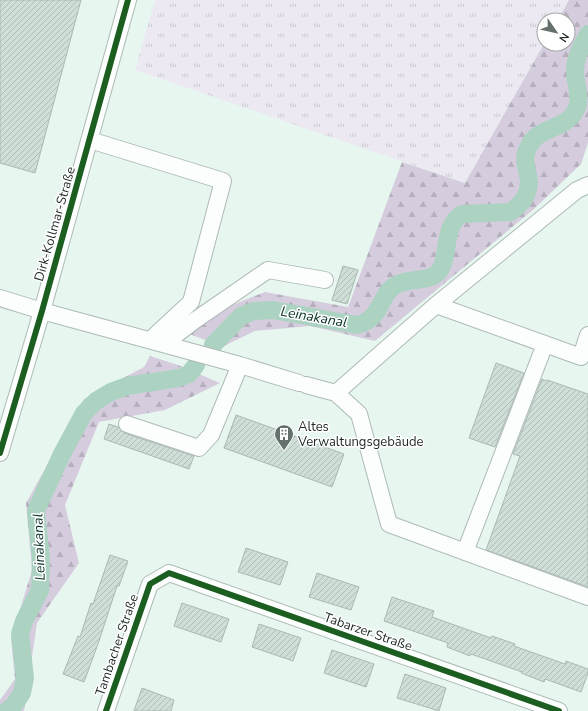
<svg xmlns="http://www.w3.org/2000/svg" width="588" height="711" font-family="'Nunito Sans',sans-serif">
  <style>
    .grass { fill: url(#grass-tufts) }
    .forest { fill: url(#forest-firs) }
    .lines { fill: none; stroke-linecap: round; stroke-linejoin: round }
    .canal { stroke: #acd2c2; stroke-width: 18 }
    .building { fill: url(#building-hatch); stroke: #acb8b3 }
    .minor-casing { stroke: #aebab5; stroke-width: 18 }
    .minor { stroke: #fbfefd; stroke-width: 16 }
    .cycleway-casing { stroke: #fff; stroke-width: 8 }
    .cycleway { stroke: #1b5e20; stroke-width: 6 }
    .labels { text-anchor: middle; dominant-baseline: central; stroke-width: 3; stroke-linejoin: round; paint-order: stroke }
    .street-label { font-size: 13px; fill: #1e2824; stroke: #fff }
    .poi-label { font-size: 13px; fill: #1e2824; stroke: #fff; text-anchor: start }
    .water-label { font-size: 14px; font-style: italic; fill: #073225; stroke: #fff }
  </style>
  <defs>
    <pattern id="grass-tufts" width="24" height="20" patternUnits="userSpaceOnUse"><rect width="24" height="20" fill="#ece9f3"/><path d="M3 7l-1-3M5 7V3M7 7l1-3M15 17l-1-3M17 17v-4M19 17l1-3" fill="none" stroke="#cac8d0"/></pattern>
    <pattern id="forest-firs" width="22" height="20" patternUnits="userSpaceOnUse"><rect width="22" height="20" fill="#d5cddd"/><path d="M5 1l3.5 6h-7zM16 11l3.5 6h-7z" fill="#b6b0be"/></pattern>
    <pattern id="building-hatch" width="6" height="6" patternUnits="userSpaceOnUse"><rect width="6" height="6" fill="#cfdfd8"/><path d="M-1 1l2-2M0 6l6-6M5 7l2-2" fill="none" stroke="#b1bfb9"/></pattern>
  </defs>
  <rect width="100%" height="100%" fill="#e7f7f0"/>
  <path class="grass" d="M 155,0 L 569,0 L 558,20 L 544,20 L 544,44 L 465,183 L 135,70 Z"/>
  <path class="forest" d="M 569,0 L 588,0 L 588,143 L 581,164 L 534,209 L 375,341 L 310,326 L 255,331 L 222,347 L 190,334 L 227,307 L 265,292 L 348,307 L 402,162 L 465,183 L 544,44 L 568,44 L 568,20 L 558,20 Z
    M 150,356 L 178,365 L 220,383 L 165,410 L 99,422 L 65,505 L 79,563 L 37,623 L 24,711 L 0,711 L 0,700 L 15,679 L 11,639 L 32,570 L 26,503 L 84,399 L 144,367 Z"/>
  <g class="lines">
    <path class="canal" d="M 213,345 L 241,316 L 254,311 L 273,310 L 357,325 C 383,319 378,295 396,285 C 411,276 434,285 442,266 C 449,249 444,225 462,214 L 510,212 C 517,208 521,204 525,197 C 536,177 519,166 528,148 C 538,124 568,132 577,107 C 581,97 575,82 575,71 C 575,57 582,46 588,34
      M 7,711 L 14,705 L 22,693 L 25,678 L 20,634 L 24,621 L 40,590 L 41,558 L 36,512 L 38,506 L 62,454 L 84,413 L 96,401 L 111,392 L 127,386 L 179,378 L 189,374 L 196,365"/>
  </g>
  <path class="building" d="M 0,0 L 81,0 L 35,173 L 0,163 Z
    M 343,266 L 358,270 L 347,304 L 332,300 Z
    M 496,363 L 524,373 L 495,447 L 469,438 Z
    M 542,379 L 546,381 L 547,380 L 588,394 L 588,587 L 486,550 L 520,456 L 513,454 Z
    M 236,415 L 344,454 L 332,487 L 224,448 Z
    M 109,424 L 118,427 L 124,433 L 194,456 L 189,469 L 104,439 Z
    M 246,548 L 288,562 L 280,585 L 238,572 Z
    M 110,555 L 128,561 L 119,586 L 117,586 L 98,644 L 84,682 L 63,674 L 78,636 L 80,637 L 91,603 L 93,604 Z
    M 317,573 L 359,587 L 351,610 L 309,597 Z
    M 392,597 L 434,611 L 432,617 L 491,638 L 492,636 L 515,644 L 514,646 L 565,664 L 566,661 L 588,669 L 588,673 L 581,692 L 545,679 L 544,682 L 521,673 L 522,672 L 471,654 L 470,656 L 447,647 L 448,643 L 384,621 Z
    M 182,603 L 229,619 L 221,642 L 174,626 Z
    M 259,624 L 301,638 L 293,661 L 252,647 Z
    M 332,650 L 374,664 L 366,687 L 324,673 Z
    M 405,674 L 446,688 L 439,711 L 397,698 Z
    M 142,688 L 174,700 L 171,711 L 134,711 Z"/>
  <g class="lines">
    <g class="minor-casing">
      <path id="minor" d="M 90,140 L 223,181 L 191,302 L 150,340
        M 0,298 L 42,311 L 240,365 L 299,383
        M 436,305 L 581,357 L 588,335
        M 164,344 L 194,321 L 268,270 L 325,280
        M 306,385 L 336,393 L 359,414 L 389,524 L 588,597
        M 336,393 L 436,305 L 577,190 L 588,185
        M 127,424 L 199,448 L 211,435 L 240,365
        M 0,453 L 42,311 L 128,0
        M 465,552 L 545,344
        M 106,711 L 150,584 L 169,573 L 559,711"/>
    </g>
    <use href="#minor" class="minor"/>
    <g class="cycleway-casing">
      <path id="cycleway" d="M 0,453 L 42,311 L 128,0
        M 106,711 L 150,584 L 169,573 L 559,711"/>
    </g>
    <use href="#cycleway" class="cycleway"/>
  </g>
  <defs>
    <g id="building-pin" transform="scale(1)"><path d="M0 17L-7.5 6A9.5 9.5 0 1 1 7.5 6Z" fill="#64706b" stroke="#fff"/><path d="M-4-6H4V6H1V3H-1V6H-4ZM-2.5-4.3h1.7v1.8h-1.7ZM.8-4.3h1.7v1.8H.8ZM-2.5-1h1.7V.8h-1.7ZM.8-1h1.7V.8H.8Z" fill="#fff"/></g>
  </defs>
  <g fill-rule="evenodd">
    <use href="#building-pin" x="284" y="434"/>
  </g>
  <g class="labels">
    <g class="street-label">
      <text transform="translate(55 224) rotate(-74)">Dirk-Kollmar-Straße</text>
      <text transform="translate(368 632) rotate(19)">Tabarzer Straße</text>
      <text transform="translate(117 645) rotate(-71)">Tambacher Straße</text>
    </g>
    <g class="poi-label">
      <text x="298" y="427">Altes<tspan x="298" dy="15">Verwaltungsgebäude</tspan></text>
    </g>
    <g class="water-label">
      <text transform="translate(314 317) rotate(10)">Leinakanal</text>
      <text transform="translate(39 547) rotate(-92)">Leinakanal</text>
    </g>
  </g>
  <g transform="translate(556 32) rotate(124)"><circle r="19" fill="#ffffff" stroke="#a5a9a7"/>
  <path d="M0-3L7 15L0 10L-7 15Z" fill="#64706b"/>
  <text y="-6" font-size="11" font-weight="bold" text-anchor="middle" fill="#1e2824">N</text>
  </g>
</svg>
